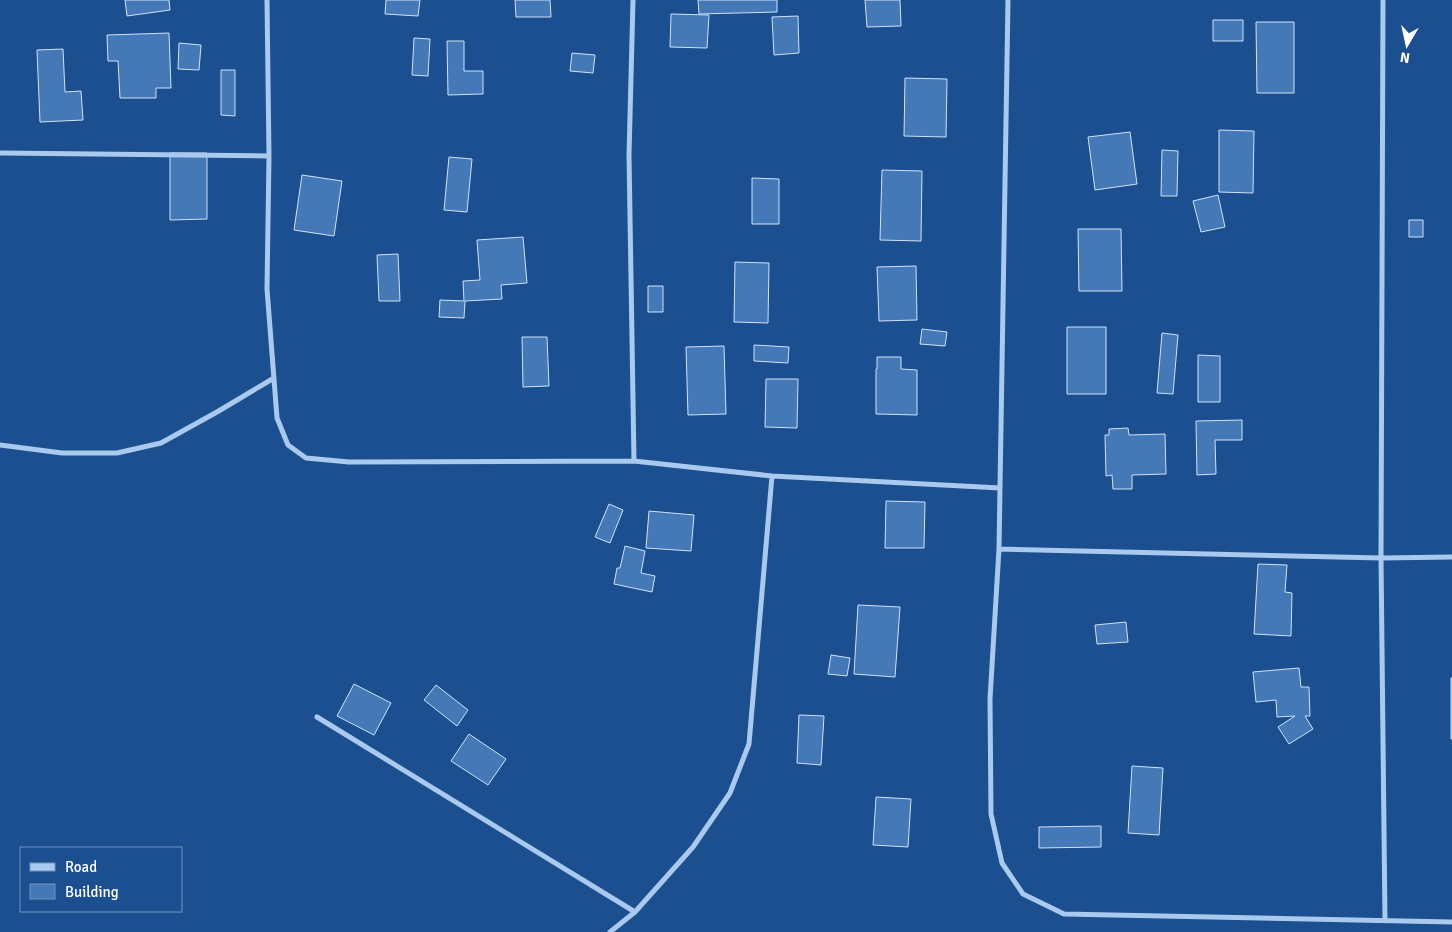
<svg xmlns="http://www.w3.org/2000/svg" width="1452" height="932" font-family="Signika,sans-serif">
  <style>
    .building { fill: #4478b7; stroke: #cfe3fa }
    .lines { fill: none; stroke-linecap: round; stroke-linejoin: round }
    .minor { stroke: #a9c9ee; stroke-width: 5 }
  </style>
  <rect width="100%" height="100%" fill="#1b4f8f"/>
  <path class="building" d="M 125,0 L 169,0 L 170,10 L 127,16 Z
    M 386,0 L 420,0 L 418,16 L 385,14 Z
    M 515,0 L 550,0 L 551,17 L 516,17 Z
    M 698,0 L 777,0 L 777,12 L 699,14 Z
    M 865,0 L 900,0 L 901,26 L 867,27 Z
    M 671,14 L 709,15 L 707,48 L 670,47 Z
    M 798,16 L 799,53 L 774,55 L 772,17 Z
    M 1213,20 L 1243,20 L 1243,41 L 1213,41 Z
    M 1256,22 L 1294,22 L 1294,93 L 1257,93 Z
    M 169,33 L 171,88 L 156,88 L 156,98 L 120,98 L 118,61 L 108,61 L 107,35 Z
    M 414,38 L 430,39 L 428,76 L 412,75 Z
    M 447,41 L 464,41 L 464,71 L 483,71 L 483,94 L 448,95 Z
    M 179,43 L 201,45 L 199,70 L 178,69 Z
    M 63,49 L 65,92 L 81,91 L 83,120 L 40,122 L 37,50 Z
    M 572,53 L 595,55 L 593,73 L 570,71 Z
    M 221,70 L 235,70 L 235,116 L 221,115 Z
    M 905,78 L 947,79 L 946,137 L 904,136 Z
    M 1219,130 L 1254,131 L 1253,193 L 1219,192 Z
    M 1130,132 L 1137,184 L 1095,190 L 1088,137 Z
    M 1162,150 L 1178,151 L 1177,196 L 1161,196 Z
    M 170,153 L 207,153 L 207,219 L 170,220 Z
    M 449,157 L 472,159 L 467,212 L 444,210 Z
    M 882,170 L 922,171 L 921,241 L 880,240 Z
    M 302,175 L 342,181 L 334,236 L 294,230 Z
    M 752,178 L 779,179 L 779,224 L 752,224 Z
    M 1218,195 L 1225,227 L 1201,232 L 1193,201 Z
    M 1409,220 L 1423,220 L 1423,237 L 1409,237 Z
    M 1078,229 L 1121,229 L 1122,291 L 1079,291 Z
    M 523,237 L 527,283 L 501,285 L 502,299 L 465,301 L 464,318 L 439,317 L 440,300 L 464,301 L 463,281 L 480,280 L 477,240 Z
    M 398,254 L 400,301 L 379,301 L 377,255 Z
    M 735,262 L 769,263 L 768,323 L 734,322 Z
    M 916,266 L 917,320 L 879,321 L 877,267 Z
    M 648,286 L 663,286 L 663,312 L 648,312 Z
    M 1067,327 L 1106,327 L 1106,394 L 1067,394 Z
    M 922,329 L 947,332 L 945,346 L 920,344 Z
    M 1162,333 L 1178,335 L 1173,394 L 1157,393 Z
    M 522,337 L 547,337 L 549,386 L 523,387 Z
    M 754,345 L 789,347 L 788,363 L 754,361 Z
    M 724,346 L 726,414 L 688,415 L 686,347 Z
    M 1198,355 L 1220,356 L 1220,402 L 1198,402 Z
    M 877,357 L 901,357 L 901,369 L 917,370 L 917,415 L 876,414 L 876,369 L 877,369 Z
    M 766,379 L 798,379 L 797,428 L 765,427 Z
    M 1242,420 L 1242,440 L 1215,440 L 1216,474 L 1197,475 L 1196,421 Z
    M 1128,428 L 1129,435 L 1165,434 L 1166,474 L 1132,475 L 1132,489 L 1113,489 L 1112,475 L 1106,476 L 1105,435 L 1109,435 L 1109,429 Z
    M 886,501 L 925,502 L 924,548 L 885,548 Z
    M 609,504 L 623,510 L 610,543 L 595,537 Z
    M 649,511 L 694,515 L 691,551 L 646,548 Z
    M 625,546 L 645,551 L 641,573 L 655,576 L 652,592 L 614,584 L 617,568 L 620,568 Z
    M 1258,564 L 1287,565 L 1285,592 L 1292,593 L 1291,636 L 1254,634 Z
    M 858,605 L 900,607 L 895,677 L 854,674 Z
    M 1126,622 L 1128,642 L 1097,644 L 1095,625 Z
    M 831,655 L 850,658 L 847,676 L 828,674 Z
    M 1299,668 L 1301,687 L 1309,687 L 1310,716 L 1305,716 L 1313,729 L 1289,744 L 1278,727 L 1295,716 L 1277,717 L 1276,700 L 1256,702 L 1253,672 Z
    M 1451,678 L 1452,678 L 1452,739 L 1451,739 Z
    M 354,684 L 391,703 L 374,735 L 337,716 Z
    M 436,685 L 468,710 L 457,726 L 424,700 Z
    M 799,715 L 824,716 L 821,765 L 797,763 Z
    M 469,734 L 506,759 L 488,785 L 451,761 Z
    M 1132,766 L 1163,768 L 1159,835 L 1128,833 Z
    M 876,797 L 911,799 L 908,847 L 873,845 Z
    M 1101,826 L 1101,847 L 1039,848 L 1039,827 Z"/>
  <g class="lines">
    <path class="minor" d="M 267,0 L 269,156 L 267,289 L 277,418 L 288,445 L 306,458 L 349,462 L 634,461 L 772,476 L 1000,488
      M 633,0 L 629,155 L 634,461
      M 1008,0 L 999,549 L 990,699 L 991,814 L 1002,863 L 1023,894 L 1064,914 L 1452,922
      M 1383,0 L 1381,558 L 1385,921
      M 0,153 L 269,156
      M 0,445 L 62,453 L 117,453 L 161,443 L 217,412 L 274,378
      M 999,549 L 1381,558 L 1452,557
      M 317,717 L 635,912
      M 610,932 L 635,912 L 693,847 L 730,793 L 749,744 L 772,476"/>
  </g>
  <rect x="20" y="847" width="162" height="65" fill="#1b4f8f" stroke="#7695bc"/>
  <rect x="30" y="863" width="25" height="8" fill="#a9c9ee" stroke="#7695bc"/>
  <text x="65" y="872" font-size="15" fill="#ffffff">Road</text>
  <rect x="30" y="884" width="25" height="15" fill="#4478b7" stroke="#7695bc"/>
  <text x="65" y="897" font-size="15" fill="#ffffff">Building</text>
  <g transform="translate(1407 45) rotate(189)" stroke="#1b4f8f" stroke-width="4" paint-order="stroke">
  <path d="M0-4L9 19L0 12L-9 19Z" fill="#ffffff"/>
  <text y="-8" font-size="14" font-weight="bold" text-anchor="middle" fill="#ffffff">N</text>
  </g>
</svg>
